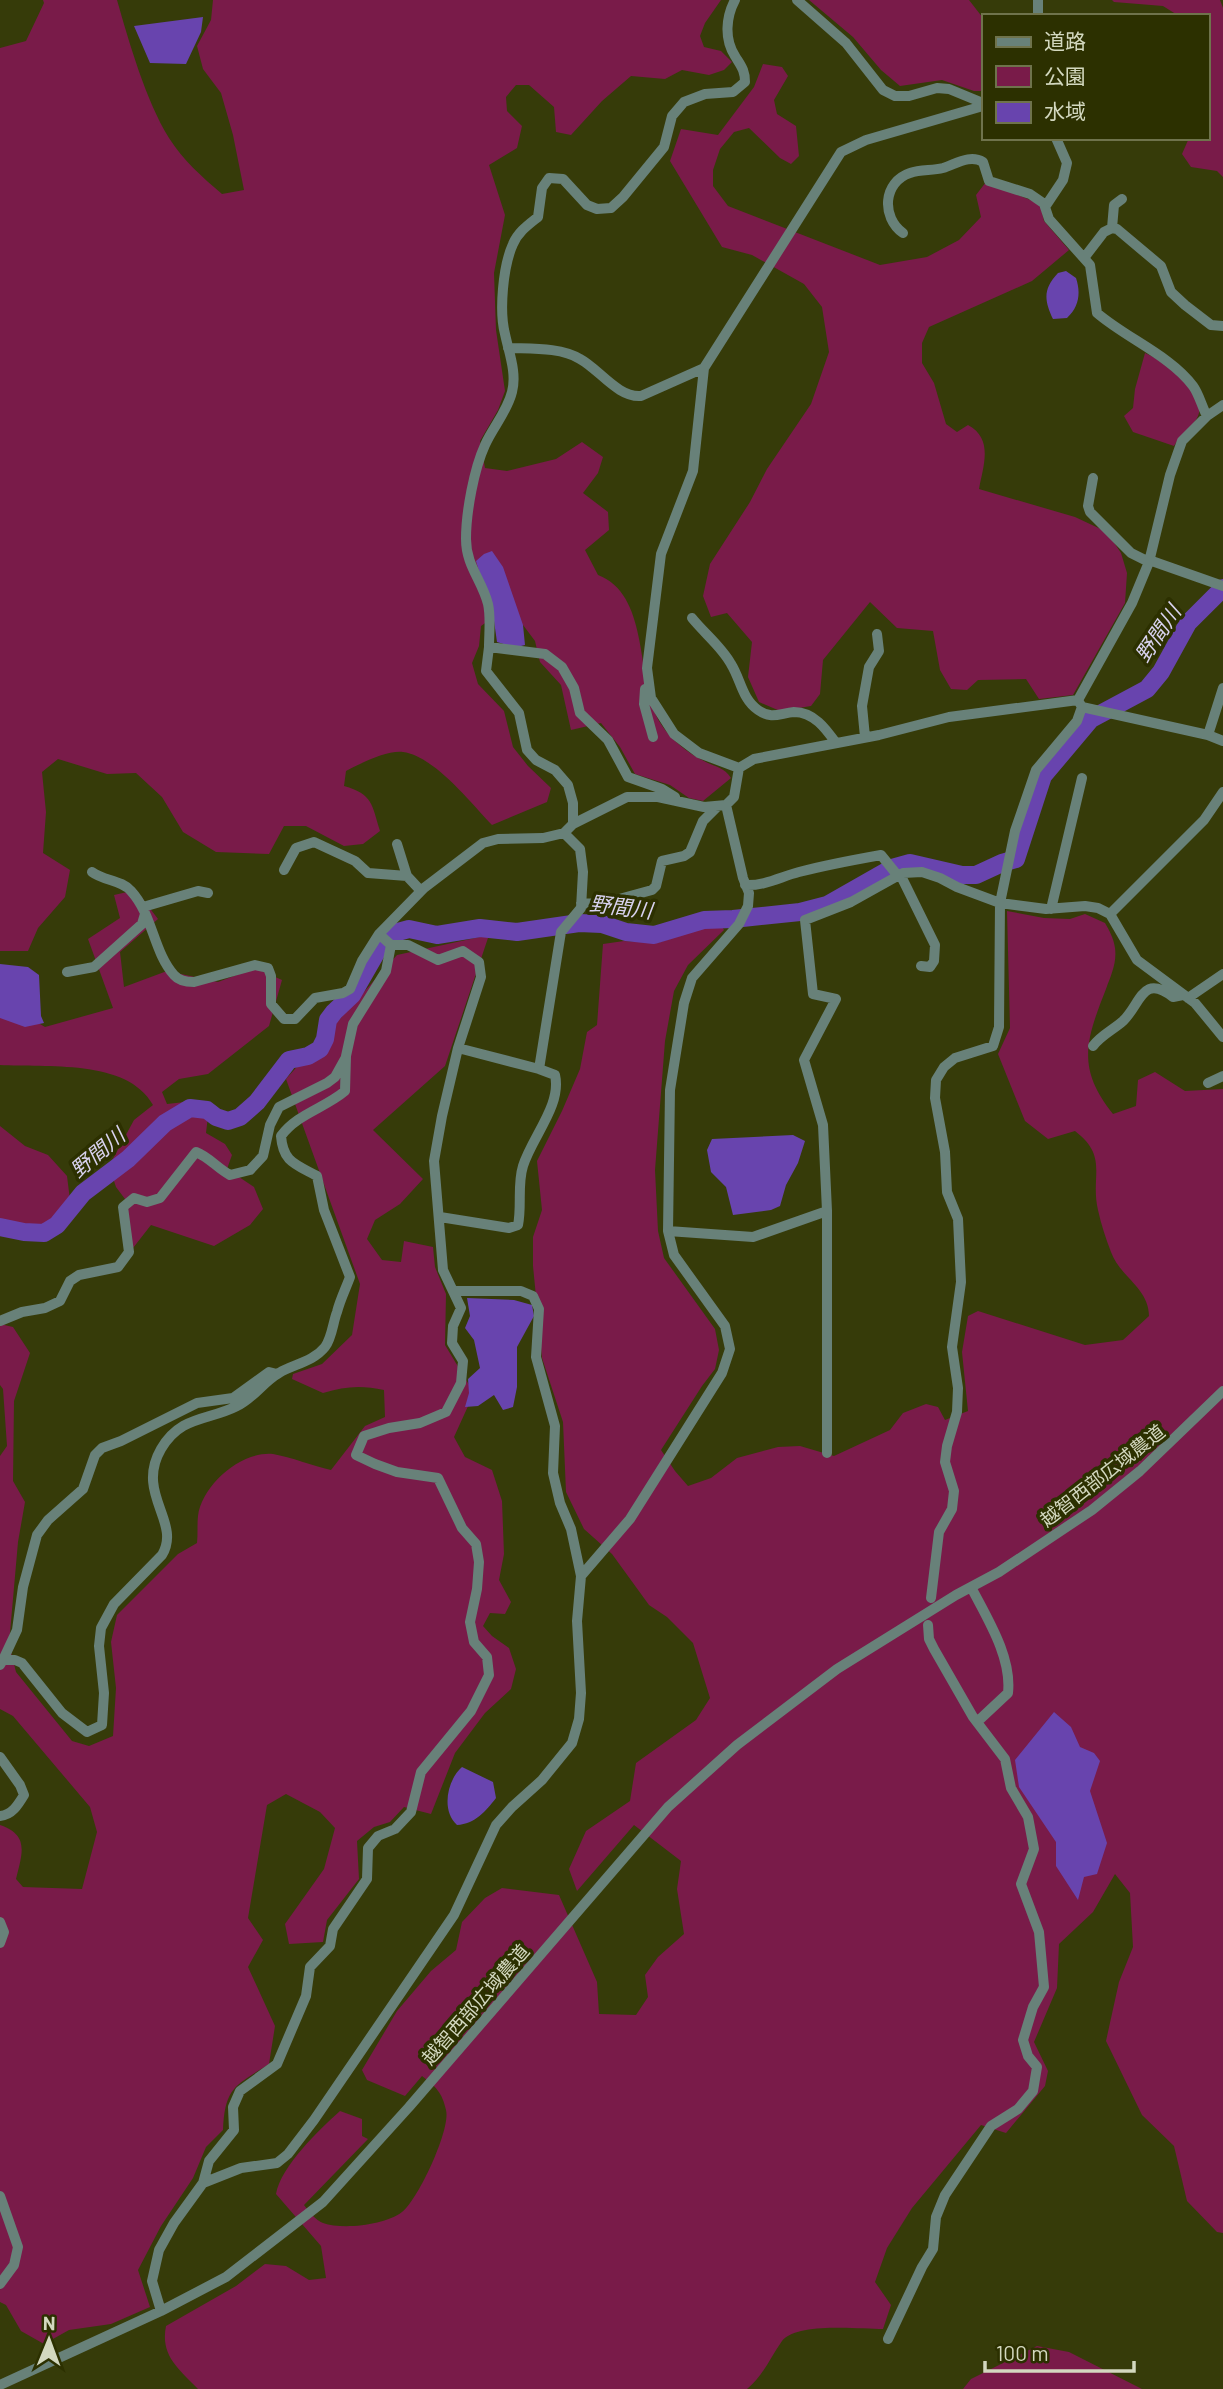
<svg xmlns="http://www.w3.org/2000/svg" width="1223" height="2389" font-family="Barlow,'Noto Sans JP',sans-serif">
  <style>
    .green { fill: #791b49 }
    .water { fill: #6844ae }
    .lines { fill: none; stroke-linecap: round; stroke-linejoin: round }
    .river { stroke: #6844ae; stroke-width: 18 }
    .minor { stroke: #688179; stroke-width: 10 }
    .labels { text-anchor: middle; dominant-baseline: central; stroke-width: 7; stroke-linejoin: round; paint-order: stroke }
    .street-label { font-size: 19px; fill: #d3d8bf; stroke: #2c3000 }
    .water-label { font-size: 21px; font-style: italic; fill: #d8d2ee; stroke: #2c3000 }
  </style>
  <rect width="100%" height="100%" fill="#363b09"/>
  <path class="green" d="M 43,0 L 117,0 C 129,42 146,101 169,138 C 183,160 202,177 222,194 L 244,190 L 233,135 L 221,93 L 203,69 L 197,46 L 211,20 L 213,0 L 721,0 L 705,23 L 700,36 L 704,47 L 721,51 L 732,62 L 724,70 L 709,75 L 682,70 L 665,79 L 631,76 L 602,101 L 571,135 L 556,132 L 554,107 L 529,85 L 516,85 L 506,97 L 507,111 L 522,126 L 517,148 L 489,165 L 505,215 L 494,273 L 496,330 L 505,391 L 498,410 L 480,441 L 485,468 L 507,471 L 556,459 L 582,442 L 603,457 L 598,473 L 583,493 L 608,512 L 609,530 L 585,550 L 598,575 C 648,594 637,672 655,713 C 664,734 684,751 704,761 C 715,767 724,767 731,778 L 703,801 L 689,798 L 670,785 L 635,774 L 620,747 L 601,723 L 571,730 L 561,685 L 540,662 L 535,641 L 523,625 L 498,614 L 481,626 L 479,646 L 472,663 L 478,684 L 504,711 L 513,747 L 528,766 L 551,788 L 547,802 L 492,825 C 471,803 434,756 403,752 C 387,750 359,764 346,771 L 344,786 C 373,794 372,805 380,831 L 363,844 L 344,846 L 306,826 L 284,826 L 269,854 L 216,852 L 183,832 L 162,797 L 136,773 L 107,774 L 58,759 L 42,772 L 46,812 L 43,853 L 70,870 L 65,897 L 38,928 L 28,951 L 0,951 L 0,48 L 26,41 L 44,3 Z
    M 809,0 L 969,0 L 983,18 L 983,91 L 974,91 L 942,80 L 900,86 L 881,70 L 853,37 Z
    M 1112,0 L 1220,0 L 1223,8 L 1223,177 L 1217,171 L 1191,167 L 1182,154 L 1189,138 L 1207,138 L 1207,16 L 1179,16 L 1163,6 L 1114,2 Z
    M 763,64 L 782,67 L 788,76 L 774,100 L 777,114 L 796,126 L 799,156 L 791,164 L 780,158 L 749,128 L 734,132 L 720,149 L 713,170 L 713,186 L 728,206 L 880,265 L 927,257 L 959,240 L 981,217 L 976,195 L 986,182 L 1040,204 L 1044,221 L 1069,250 L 1032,281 L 929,327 L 922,343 L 922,363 L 934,383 L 946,424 L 957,432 L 968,425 C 994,439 983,466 979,489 L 1075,517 L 1107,532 L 1121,553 L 1127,573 L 1125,603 L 1073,695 L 1039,699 L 1026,679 L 978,680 L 967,690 L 951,689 L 940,670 L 933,631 L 897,628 L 870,602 L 823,660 L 820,694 L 811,706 L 780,711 L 759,702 L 748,677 L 752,642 L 727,613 L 711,617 L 703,596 L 710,564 L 750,502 L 767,469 L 811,404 L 829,352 L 822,307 L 804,284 L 752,255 L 722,247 L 670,161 L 681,129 L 718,135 L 754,87 Z
    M 1145,353 C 1162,360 1208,393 1198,416 C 1194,426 1180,434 1174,446 L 1133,432 L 1124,416 L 1133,408 L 1135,389 Z
    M 136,890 L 158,919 L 120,952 L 124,987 L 167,971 L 218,982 L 255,968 L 282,980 L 269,1026 L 208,1074 L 179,1079 L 162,1092 L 167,1104 L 194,1101 L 208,1116 L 206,1133 L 225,1144 L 232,1155 L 227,1169 L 254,1187 L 263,1209 L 250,1225 L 214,1246 L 151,1225 L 133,1248 L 125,1199 L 116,1187 L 109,1166 L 134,1120 L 153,1105 C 127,1058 45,1068 0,1065 L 0,1008 L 25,1015 L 45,1027 L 113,1008 L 88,939 L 120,918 L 114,895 Z
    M 1007,911 L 1044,918 L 1070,919 L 1085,914 L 1105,923 C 1109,930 1114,939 1115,948 C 1117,963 1111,975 1106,989 C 1086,1040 1076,1068 1113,1114 L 1136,1106 L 1138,1080 L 1155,1072 L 1185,1091 L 1223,1089 L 1223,2233 L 1217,2232 L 1187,2201 L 1174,2146 L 1142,2115 L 1106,2041 L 1119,1982 L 1133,1947 L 1130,1893 L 1115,1874 L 1093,1912 L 1059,1944 L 1057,1988 L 1034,2042 L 1048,2071 L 1045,2086 L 1006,2133 L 981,2125 L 912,2208 L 887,2248 L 875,2282 L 891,2305 L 883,2329 C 860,2329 797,2322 782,2341 C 770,2358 763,2376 747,2389 L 198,2389 C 179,2369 160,2356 166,2326 L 236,2286 L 265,2264 L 286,2266 L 309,2280 L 326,2278 L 321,2246 L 276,2194 C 281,2166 319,2130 340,2111 L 362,2119 L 362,2136 L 368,2139 L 304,2205 C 308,2210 316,2221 323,2223 C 343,2230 385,2225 402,2212 C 418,2200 451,2129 446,2110 C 442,2092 436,2087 422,2076 L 405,2096 L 367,2080 L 362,2070 L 397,2011 L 431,1971 L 456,1950 L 462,1922 L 485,1898 L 502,1888 L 559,1895 L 597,1982 L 599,2014 L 636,2015 L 648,1997 L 645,1975 L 658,1957 L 684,1934 L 677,1889 L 681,1861 L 634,1825 L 577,1891 L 569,1869 L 586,1831 L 630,1801 L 636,1763 L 696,1720 L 710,1698 L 693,1643 L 667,1617 L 649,1605 L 612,1554 L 584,1529 L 566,1492 L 563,1422 L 542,1358 L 533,1266 L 533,1237 L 542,1210 L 537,1161 L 562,1111 L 580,1069 L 587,1032 L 597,1025 L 603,944 L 624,941 L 657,943 L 704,928 L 721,925 L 724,930 L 688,965 L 674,991 L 665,1041 L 655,1170 L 658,1231 L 664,1258 L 715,1329 L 719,1350 L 715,1369 L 702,1386 L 661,1450 L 675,1471 L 688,1486 L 711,1478 L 737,1458 L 778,1447 L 800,1446 L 834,1456 L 890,1430 L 903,1413 L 926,1404 L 938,1407 L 945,1420 L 968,1411 L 962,1352 L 968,1316 L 978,1311 L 1085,1345 L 1123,1340 L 1149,1316 C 1149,1288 1120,1277 1111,1252 C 1106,1239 1101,1224 1098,1210 C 1090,1176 1109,1157 1075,1131 L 1048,1139 L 1025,1121 L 998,1054 L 1010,1028 Z
    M 489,935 L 445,1066 L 373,1130 L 423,1179 L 400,1204 L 375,1220 L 367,1239 L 382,1260 L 401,1262 L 404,1241 L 433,1247 L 435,1267 L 446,1294 L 445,1345 L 474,1393 L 454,1437 L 465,1457 L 492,1470 L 502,1501 L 504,1554 L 499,1580 L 511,1602 L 505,1614 L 490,1613 L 483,1626 L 492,1636 L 509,1648 L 516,1669 L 511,1689 L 485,1713 L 455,1753 L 431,1814 L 404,1807 L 390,1822 L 374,1827 L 357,1841 L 359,1879 L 327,1920 L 323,1942 L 289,1944 L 285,1924 L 324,1869 L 335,1828 L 320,1812 L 286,1794 L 267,1805 L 248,1918 L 263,1940 L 248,1967 L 275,2026 L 269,2064 C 235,2086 225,2087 223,2130 L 206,2147 L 193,2178 L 161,2226 L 138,2270 L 150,2307 L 111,2324 L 69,2330 L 44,2344 L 21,2331 L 6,2305 L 0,2302 L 0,1825 C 30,1835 22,1854 16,1879 L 23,1887 L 82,1889 L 97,1832 L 90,1807 L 13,1716 L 0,1709 L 0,1456 L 7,1446 L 3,1389 L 0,1385 L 0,1324 L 13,1327 L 30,1353 L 14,1401 L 13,1481 L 25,1502 L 18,1542 L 9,1644 L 16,1672 L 72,1741 L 89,1746 L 113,1736 L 116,1688 L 111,1642 L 117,1615 L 178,1554 L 197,1543 C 198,1534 197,1524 198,1516 C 202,1485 241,1451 273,1454 C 291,1457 313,1466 331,1470 L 365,1426 L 385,1417 L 384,1390 C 362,1385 345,1386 323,1393 L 292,1379 L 293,1374 L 322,1364 L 352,1335 L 360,1284 L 286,1079 L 397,955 Z
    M 0,1126 L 25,1146 L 48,1155 L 67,1176 L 70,1200 C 47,1230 36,1228 0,1225 Z
    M 1037,2346 L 1069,2352 L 1142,2389 L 963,2389 L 971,2379 Z"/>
  <path class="water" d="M 203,17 L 201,32 L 186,64 L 150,63 L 134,26 Z
    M 1066,271 L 1076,278 C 1081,293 1079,307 1067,318 L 1053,319 C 1044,300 1043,289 1058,273 Z
    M 492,551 L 503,567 L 523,625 L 525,645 C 516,648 506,645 497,642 L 494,621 L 476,561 L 484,554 Z
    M 0,964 L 28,967 L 39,975 L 41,1016 L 44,1023 L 25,1027 L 0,1018 Z
    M 793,1135 L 805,1141 L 798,1163 L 786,1185 L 780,1206 L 771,1210 L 733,1215 L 726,1187 L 711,1172 L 707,1150 L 712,1139 Z
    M 467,1298 L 514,1300 L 532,1305 L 534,1316 L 517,1347 L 517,1387 L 513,1407 L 503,1410 L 494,1395 L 478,1406 L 465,1407 L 469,1393 L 468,1379 L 480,1368 L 474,1340 L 465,1328 L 470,1316 Z
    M 1054,1712 L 1071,1727 L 1080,1747 L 1094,1753 L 1100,1761 L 1090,1791 L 1107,1843 L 1097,1874 L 1084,1877 L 1078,1900 L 1056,1866 L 1056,1842 L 1019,1787 L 1015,1760 Z
    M 462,1767 L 493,1782 L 496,1798 C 486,1811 475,1824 457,1825 C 441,1811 447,1780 462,1767 Z"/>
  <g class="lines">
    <path class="river" d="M 0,1227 L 24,1232 L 44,1233 L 57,1225 L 83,1193 L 128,1159 L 165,1123 L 190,1108 L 207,1110 L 216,1117 L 228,1121 L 240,1117 L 257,1102 L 289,1060 L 308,1056 L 320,1049 L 325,1039 L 328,1020 L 334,1012 L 352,995 L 379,948 L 394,933 L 409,929 L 437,935 L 480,928 L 517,932 L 579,923 L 602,924 L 626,932 L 654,935 L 704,920 L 733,919 L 800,912 L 827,905 L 892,868 L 910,863 L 962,875 L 976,875 L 1002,863 L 1016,859 L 1043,776 L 1091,719 L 1147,689 L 1161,672 L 1188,623 L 1223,588"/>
    <path class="minor" d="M 797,0 L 846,43 L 883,90 L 895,96 L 909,96 L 937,88 L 949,89 L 983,103
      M 1038,16 L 1038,0
      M 1056,138 L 1067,163 L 1063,180 L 1045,207 L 1049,219 L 1090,265 L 1097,313 C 1126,338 1171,356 1193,386 C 1199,394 1202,407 1207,416
      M 1112,228 L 1114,205 L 1122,199
      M 903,233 C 881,217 883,182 910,173 C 921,169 932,171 943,168 C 956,164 970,154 983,162 L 989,181 L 1030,194 L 1046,205
      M 1084,258 L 1104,232 L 1112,228 L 1117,229 L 1161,266 L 1171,292 L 1185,305 L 1211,325 L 1223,326
      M 508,348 C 530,349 561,347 580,359 C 599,369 618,398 641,396 L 704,368
      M 1093,478 L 1088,506 L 1090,512 L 1131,553 L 1149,562
      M 1149,560 L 1223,586
      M 692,618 C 704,633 722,647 731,664 C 741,680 742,699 758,710 C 772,720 780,713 794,712 C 814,712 826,729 836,743
      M 489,647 L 486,671 L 519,713 L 527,750 L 536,760 L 555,770 L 568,785 L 573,803 L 573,824
      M 645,689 L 644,704 L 653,737
      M 1078,700 L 1132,603 L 1149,562 L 1170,475 L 1182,441 L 1207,416 L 1223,405
      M 1079,702 L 1082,707 L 1208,735 L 1223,741
      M 1208,735 L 1223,688
      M 865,737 L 862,706 L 869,667 L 879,651 L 877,634
      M 739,768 L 699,753 L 674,734 L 651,698 L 647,668 L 661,554 L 693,471 L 704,368 L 841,152 L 866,140 L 983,106
      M 675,797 L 662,789 L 628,777 L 608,740 L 580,713 L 574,688 L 562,667 L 545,654 L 489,647 C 489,634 491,617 488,604 C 482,580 466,566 466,539 C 466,512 474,469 485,445 C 493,427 507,412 512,392 C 517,373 509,353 505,334 C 499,311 503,266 513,244 C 518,232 528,225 538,217 L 542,188 L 549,178 L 563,179 L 587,205 L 597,209 L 611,208 L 623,197 L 664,147 L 672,116 L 684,102 L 705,94 L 733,92 L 745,82 C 745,70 741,66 735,56 C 724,39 726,17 735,0
      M 397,844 L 407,876
      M 284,870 L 296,848 L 314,842 L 355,861 L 368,873 L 407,876 L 421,891
      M 92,872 C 104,881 122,880 131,891 C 153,915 153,951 174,975 C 179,981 186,982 194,982 L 255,965 L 268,968 L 271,976 L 271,1004 L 284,1019 L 295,1019 L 315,998 L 343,993 L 350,989 L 362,961 L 379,934
      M 900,874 L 935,945 L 934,961 L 930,967 L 921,966
      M 745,885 C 765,886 780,877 799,872 C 826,865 853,860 881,855 L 898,876
      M 581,903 L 601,904 L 652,890 L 656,886 L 662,861 L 684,856 L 690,852 L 703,821 L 718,806
      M 143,907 L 198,891 L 208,893
      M 1051,909 L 1082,778
      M 1110,914 L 1204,820 L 1223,792
      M 67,972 L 94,967 L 142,924 L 145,914
      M 1188,998 L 1223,974
      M 1093,1046 C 1101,1035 1113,1030 1123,1021 C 1141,1004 1142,973 1173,997 L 1183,995
      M 458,1048 L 539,1069 L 561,932 L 581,908 L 583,872 L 580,849 L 564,833
      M 1208,1083 L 1223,1076
      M 440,1217 L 509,1228 L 518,1225 C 522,1206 517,1185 523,1166 C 532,1137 562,1105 555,1075 L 539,1069
      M 668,1231 L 753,1237 L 827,1211
      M 0,1321 L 22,1312 L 45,1308 L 60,1301 L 70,1281 L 79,1275 L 118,1267 L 129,1252 L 123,1207 L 134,1198 L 147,1202 L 160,1198 L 196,1152 C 209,1157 217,1168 230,1175 L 250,1170 L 263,1156 L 270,1125 L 279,1107 L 327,1083 L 335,1077 L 345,1059
      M 827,1453 L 827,1211 L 823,1125 L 804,1060 L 836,999 L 813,994 L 805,920 L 851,902 L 903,873 L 922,872 L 940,878 L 957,887 L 1000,903 L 1046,909 L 1085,906 L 1098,908 L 1110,914 L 1137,960 L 1195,1003 L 1223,1037
      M 581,1576 L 630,1519 L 722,1373 L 730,1349 L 725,1326 L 674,1255 L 668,1231 L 670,1090 L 684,1003 L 692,978 L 739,924 L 748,906 L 749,893 L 743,878 L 726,805
      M 971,1587 C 987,1618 1012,1657 1008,1693 L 977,1722
      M 931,1598 L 939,1532 L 952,1509 L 954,1491 L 945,1462 L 947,1446 L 957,1412 L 958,1388 L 952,1347 L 961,1282 L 958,1219 L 947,1192 L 945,1152 L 935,1098 L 936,1080 L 944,1067 L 955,1058 L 993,1046 L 999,1027 L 1000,903 L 1015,831 L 1036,770 L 1077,721 L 1082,707
      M 3,1660 L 17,1630 L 23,1587 L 37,1535 L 48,1520 L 83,1489 L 95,1455 L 102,1448 L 121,1441 L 197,1403 L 233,1398 L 269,1372 L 277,1374
      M 0,1665 L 3,1660 L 15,1660 L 22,1663 L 62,1713 L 87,1732 L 102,1725 L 104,1693 L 99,1646 L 101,1628 L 114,1604 L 162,1555 C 182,1522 135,1494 161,1449 C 181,1415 208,1421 237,1406 C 254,1398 264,1381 279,1373 C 294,1364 313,1362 325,1347 C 332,1338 333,1322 337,1312 C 340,1300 346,1288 350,1277 L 324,1210 L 317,1176 C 295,1164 283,1162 281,1136 C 297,1114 325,1108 345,1091 L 346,1056 L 353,1024 L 386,971 L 391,945
      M 0,1757 L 20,1785 L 24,1795 C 18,1805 12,1815 0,1816
      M 0,1922 L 4,1932 L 0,1943
      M 203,2183 L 241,2168 L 277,2163 L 288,2154 L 314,2120 L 454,1915 L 496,1825 L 512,1807 L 542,1780 L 572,1743 L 579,1719 L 581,1693 L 577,1621 L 581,1576 L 571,1529 L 560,1503 L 553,1473 L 555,1426 L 536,1357 L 539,1309 L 533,1296 L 521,1291 L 454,1291
      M 0,2196 L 18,2247 L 14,2265 L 0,2284
      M 161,2311 L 152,2281 L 159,2250 L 174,2223 L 203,2183 L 209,2161 L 234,2130 L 233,2107 L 240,2091 L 277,2064 L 306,1996 L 310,1967 L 330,1946 L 333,1929 L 367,1879 L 368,1848 L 378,1836 L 395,1829 L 411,1812 L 421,1772 L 471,1711 L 489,1675 L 487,1657 L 474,1642 L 470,1622 L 477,1589 L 479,1562 L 476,1544 L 462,1528 L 438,1478 L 397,1472 L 375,1464 L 356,1455 L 364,1436 L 389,1428 L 420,1423 L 446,1412 L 461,1383 L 463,1361 L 452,1343 L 453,1326 L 461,1308 L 443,1270 L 434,1161 L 442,1116 L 458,1048 L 481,977 L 479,962 L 463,951 L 438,960 L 408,945 L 391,945 L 379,934 L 424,888 L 483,843 L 498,839 L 543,838 L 564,833 L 573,824 L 627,797 L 658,797 L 704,807 L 726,805 L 734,797 L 739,768 L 754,759 L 879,735 L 949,717 L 1078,700
      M 888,2339 L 922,2267 L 933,2249 L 936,2217 L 945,2195 L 991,2126 L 1018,2109 L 1033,2091 L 1037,2067 L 1028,2056 L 1023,2040 L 1033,2007 L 1044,1987 L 1039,1932 L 1021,1884 L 1034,1849 L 1028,1817 L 1011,1788 L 1005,1759 L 973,1717 L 934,1649 L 929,1639 L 928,1625
      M 0,2385 L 161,2311 L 226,2277 L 323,2202 L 409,2107 L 668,1807 L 737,1745 L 837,1669 L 956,1595 L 999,1572 L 1092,1510 L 1140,1471 L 1223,1391"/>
  </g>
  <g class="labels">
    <g class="street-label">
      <text transform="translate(1102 1475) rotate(-38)">越智西部広域農道</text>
      <text transform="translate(475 2004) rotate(-49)">越智西部広域農道</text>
    </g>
    <g class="water-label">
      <text transform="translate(1157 633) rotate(-56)">野間川</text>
      <text transform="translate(621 906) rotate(7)">野間川</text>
      <text transform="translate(97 1152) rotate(-40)">野間川</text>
    </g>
  </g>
  <rect x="982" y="14" width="228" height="126" fill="#2c3000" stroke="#6f734c" stroke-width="2"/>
  <rect x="996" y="37" width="35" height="10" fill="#688179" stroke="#6f734c" stroke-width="2"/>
  <text x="1044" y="49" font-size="21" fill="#d3d8bf">道路</text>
  <rect x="996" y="66" width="35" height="21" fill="#791b49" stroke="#6f734c" stroke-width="2"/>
  <text x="1044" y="84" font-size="21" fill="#d3d8bf">公園</text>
  <rect x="996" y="102" width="35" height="21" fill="#6844ae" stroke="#6f734c" stroke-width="2"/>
  <text x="1044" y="119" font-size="21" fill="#d3d8bf">水域</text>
  <g transform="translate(49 2340) rotate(1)" stroke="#2c3000" stroke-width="5" paint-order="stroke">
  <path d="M0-5L12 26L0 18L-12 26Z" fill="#d3d8bf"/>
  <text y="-10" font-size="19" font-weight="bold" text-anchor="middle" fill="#d3d8bf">N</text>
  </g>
  <path d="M985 2361v10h149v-10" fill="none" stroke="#d3d8bf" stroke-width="3.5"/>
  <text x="996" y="2361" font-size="21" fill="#d3d8bf" stroke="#2c3000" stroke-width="5" paint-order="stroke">100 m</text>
</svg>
